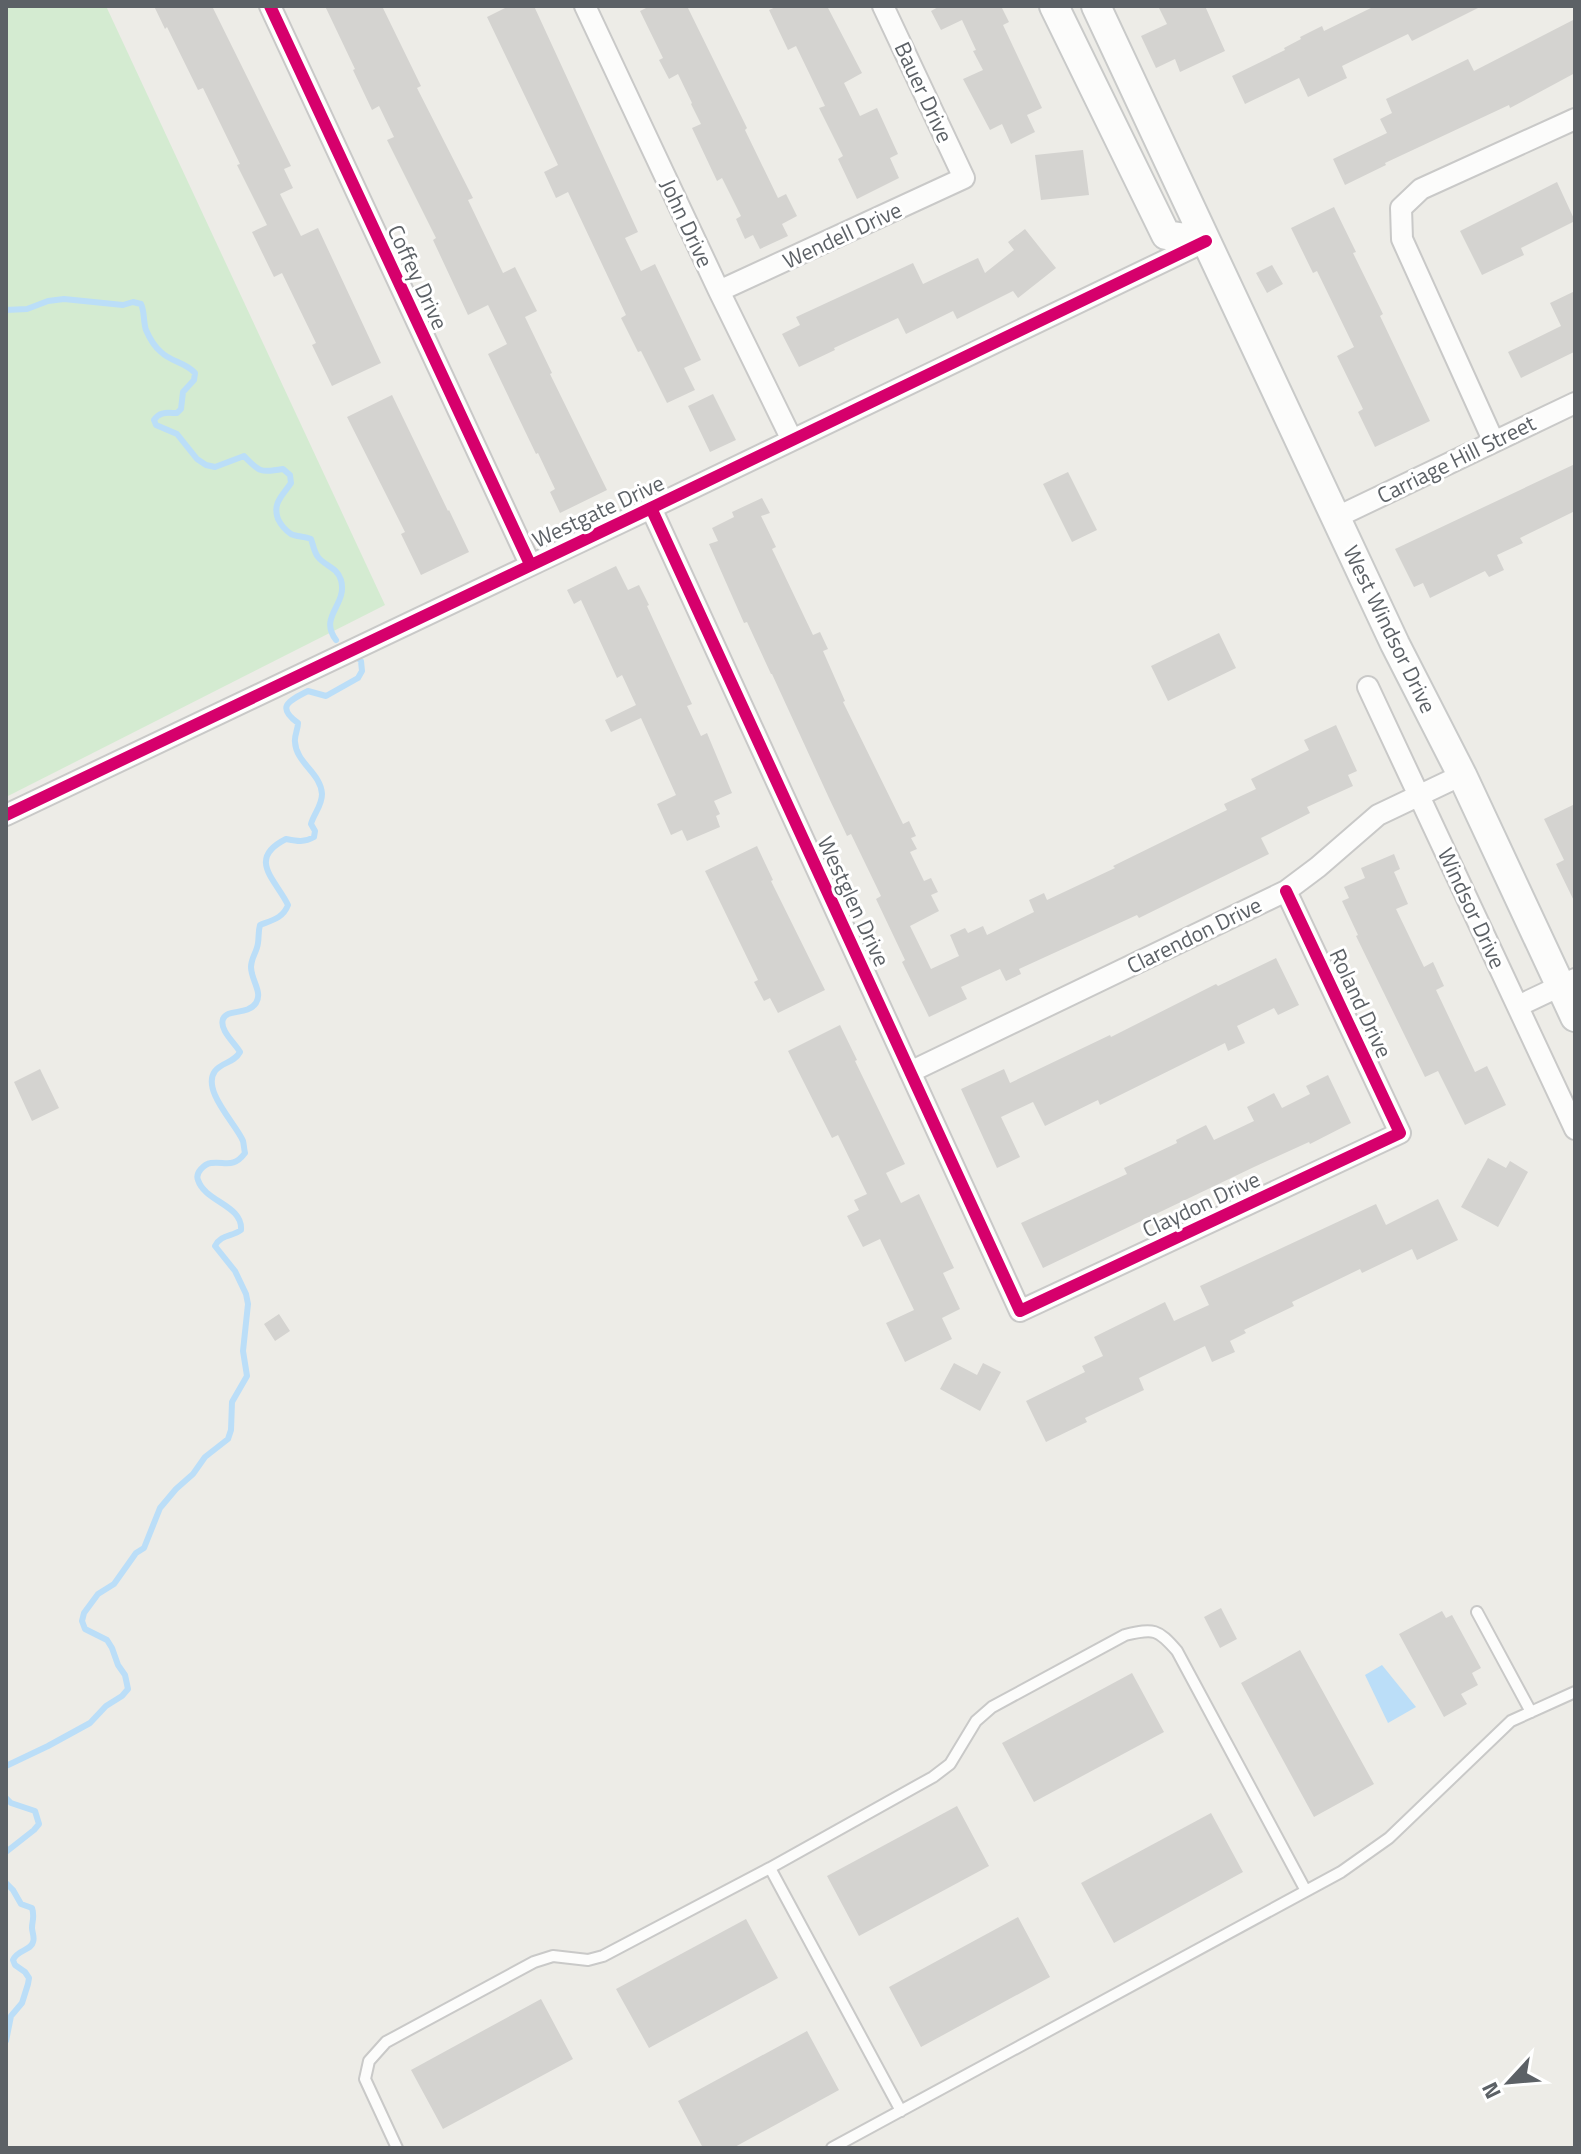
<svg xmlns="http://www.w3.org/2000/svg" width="1581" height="2154" font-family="'Titillium Web',sans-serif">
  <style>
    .green { fill: #d4ebd1 }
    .water { fill: #bbdef8 }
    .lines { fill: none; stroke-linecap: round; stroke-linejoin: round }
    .stream { stroke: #bbdef8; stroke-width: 6 }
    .building { fill: #d4d3d0 }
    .lane-casing { stroke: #c9c9c8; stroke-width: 14 }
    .street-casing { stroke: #c9c9c8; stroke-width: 24 }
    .secondary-casing { stroke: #c9cac9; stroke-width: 32 }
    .lane { stroke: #fcfcfb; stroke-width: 10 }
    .street { stroke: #fcfcfb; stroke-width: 20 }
    .secondary { stroke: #fcfcfb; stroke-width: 28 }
    .cycleway-casing { stroke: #fff; stroke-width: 17 }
    .cycleway { stroke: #d6006c; stroke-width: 12 }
    .labels { text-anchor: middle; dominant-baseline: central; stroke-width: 6; stroke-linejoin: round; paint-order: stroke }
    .street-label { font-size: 22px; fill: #5c6166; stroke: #fff }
  </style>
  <rect width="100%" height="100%" fill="#edece7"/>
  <path class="green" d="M 6,6 L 106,6 L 385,605 L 6,797 Z"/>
  <path class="water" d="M 1382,1665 L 1416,1707 L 1388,1723 L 1365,1675 Z"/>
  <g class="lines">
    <path class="stream" d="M 6,310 L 27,309 L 48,301 L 64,299 L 123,305 L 133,302 L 141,304 C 145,313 143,321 146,330 C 149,337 155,347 161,352 C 171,362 185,362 195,373 L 194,380 L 183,392 L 181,409 L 177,413 C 167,413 160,411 154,420 L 156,425 L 177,434 L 197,459 L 206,465 L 215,467 L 244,456 C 259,472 261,473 283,469 L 290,475 L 291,483 C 283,495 272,503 278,519 C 281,525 285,530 291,534 C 297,537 304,536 311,539 C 313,544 314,552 318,557 C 325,566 337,567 341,580 C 348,605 318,616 336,640
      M 6,1766 L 48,1746 L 90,1723 L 106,1706 L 122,1696 L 128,1689 L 125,1675 L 118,1665 L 112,1648 L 107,1640 L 85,1629 L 82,1621 L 84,1613 L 98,1594 L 114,1584 L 136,1553 L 144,1548 L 160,1508 L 176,1489 L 193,1474 L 205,1457 L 228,1439 L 231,1430 L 232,1402 L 247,1376 L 243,1351 L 248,1304 L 246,1294 L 235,1271 L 215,1246 C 221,1234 232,1237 241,1230 C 243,1205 205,1202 198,1180 C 195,1173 204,1164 211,1163 C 225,1161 233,1169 245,1153 C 244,1149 244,1145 243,1141 C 236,1124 201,1090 215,1071 C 222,1062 234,1063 240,1052 C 235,1043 219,1030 223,1019 C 228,1008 247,1016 256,1003 C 263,992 251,980 251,967 C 251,958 257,952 258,943 C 259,937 258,932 260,925 C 273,920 283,918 288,905 C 276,880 246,859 286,839 C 296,841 304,843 314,837 L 315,831 L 311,824 C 314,813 322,806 322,794 C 321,773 296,763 295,742 C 294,736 298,730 298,723 C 276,707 288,701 308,691 L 326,696 L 358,678 L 362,671 L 361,661 L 357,657
      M 6,1798 L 11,1803 L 35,1811 L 39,1824 L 34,1830 L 6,1852
      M 6,1883 L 13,1890 L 21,1904 L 32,1908 C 35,1917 32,1920 32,1928 C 32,1932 35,1938 33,1942 C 31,1951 18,1949 13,1960 L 15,1965 L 25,1972 L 29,1978 L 28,1984 L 22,2003 L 11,2016 L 6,2041"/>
  </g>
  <path class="building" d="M 154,6 L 212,6 L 291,166 L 284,169 L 293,188 L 280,194 L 301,236 L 318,228 L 381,363 L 332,386 L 312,345 L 316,343 L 282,273 L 274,277 L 252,232 L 267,225 L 237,165 L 240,164 L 203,88 L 198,90 L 167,27 L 165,29 Z
    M 325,6 L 382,6 L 421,86 L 417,88 L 473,198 L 468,200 L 503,273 L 515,267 L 537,311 L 525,317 L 552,373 L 550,374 L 607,490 L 560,513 L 550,492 L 555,489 L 538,453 L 536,454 L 488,354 L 507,344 L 488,305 L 468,315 L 433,240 L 436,238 L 387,140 L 394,137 L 379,106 L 372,110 L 353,70 L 355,69 Z
    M 509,6 L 534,6 L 638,232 L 625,238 L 641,271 L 655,264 L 701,360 L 684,368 L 695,390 L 667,403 L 641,351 L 638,352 L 621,318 L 626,315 L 568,192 L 556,198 L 544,172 L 558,165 L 487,17 Z
    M 650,6 L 687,6 L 747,128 L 745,130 L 778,198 L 786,194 L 797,216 L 782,224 L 788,236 L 760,249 L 753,235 L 745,239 L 736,219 L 741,216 L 722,178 L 717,181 L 692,128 L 701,124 L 691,104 L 692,103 L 678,74 L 669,79 L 659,60 L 663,58 L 640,11 Z
    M 778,6 L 827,6 L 862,73 L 844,83 L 860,116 L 877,108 L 898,154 L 890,158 L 899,178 L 857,199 L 838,159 L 843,156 L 819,108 L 825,106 L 796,46 L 788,50 L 769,10 Z
    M 940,6 L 1001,6 L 1009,22 L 1003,25 L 1042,108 L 1027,115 L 1035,132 L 1011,144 L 1002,124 L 990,130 L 963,79 L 983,70 L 973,51 L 976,50 L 962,20 L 941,30 L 931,11 Z
    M 1158,6 L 1205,6 L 1225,51 L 1180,72 L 1175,59 L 1156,68 L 1141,36 L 1167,24 Z
    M 1375,6 L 1482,6 L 1412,41 L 1408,34 L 1342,66 L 1347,78 L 1308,97 L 1299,78 L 1245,104 L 1232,76 L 1285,50 L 1284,48 L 1301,39 L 1300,37 L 1322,26 L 1324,31 Z
    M 1575,19 L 1575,73 L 1510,108 L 1509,105 L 1385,163 L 1386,165 L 1345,185 L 1333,159 L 1387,133 L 1380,119 L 1392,113 L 1386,99 L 1468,59 L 1474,71 Z
    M 1083,150 L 1089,195 L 1041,200 L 1035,155 Z
    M 1557,182 L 1575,221 L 1521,248 L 1524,255 L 1482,275 L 1460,231 Z
    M 1334,207 L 1356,252 L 1353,253 L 1383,314 L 1380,316 L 1430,421 L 1375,447 L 1358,412 L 1363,409 L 1337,356 L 1354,347 L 1317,271 L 1313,273 L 1291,228 Z
    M 1025,229 L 1056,268 L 1018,298 L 1013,291 L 957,319 L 953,311 L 906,334 L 898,318 L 834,348 L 835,350 L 799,367 L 782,334 L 800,325 L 796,317 L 913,263 L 923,284 L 978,258 L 985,273 L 1014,250 L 1008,242 Z
    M 1272,265 L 1283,284 L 1267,293 L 1256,273 Z
    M 1575,291 L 1575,354 L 1574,352 L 1521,378 L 1508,352 L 1561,326 L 1550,303 Z
    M 713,394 L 736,440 L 710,452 L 688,406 Z
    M 392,395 L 448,511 L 449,510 L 469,552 L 421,575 L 401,534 L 405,532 L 347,417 Z
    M 1575,464 L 1575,511 L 1520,538 L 1523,543 L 1497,555 L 1504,570 L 1489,577 L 1485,571 L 1430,598 L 1423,583 L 1414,587 L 1395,549 Z
    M 1068,472 L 1097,530 L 1072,542 L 1043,484 Z
    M 762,498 L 770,513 L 761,516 L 776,547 L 772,549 L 813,635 L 820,632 L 828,649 L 823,651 L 845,701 L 843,702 L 903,824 L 909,821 L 916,836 L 911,838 L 917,849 L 910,852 L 924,881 L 931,878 L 938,892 L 931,895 L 939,911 L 910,926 L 931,969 L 959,956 L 950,935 L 965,928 L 968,933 L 983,926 L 987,935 L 1034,912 L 1029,900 L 1044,893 L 1047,900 L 1115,868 L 1113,866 L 1227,810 L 1224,804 L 1256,789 L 1251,779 L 1309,750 L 1304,740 L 1336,725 L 1357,771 L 1348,775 L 1353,786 L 1307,807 L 1310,813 L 1261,838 L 1269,854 L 1139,918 L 1137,915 L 1019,969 L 1021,974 L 1006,981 L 1000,969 L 961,987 L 967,999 L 929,1017 L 902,962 L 905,960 L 876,899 L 881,896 L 851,834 L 847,836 L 829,798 L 772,674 L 771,674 L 747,622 L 744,623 L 709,544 L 718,541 L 712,528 L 734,517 L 732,512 Z
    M 616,566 L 628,590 L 639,585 L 649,605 L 647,606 L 692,704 L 687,706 L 701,736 L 707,733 L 732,793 L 714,801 L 720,814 L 716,816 L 720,827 L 687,841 L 682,830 L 671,835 L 657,804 L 676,795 L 641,718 L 611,732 L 605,720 L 636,705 L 622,675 L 617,678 L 581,600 L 574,604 L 567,590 Z
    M 1219,633 L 1236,668 L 1168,701 L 1151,666 Z
    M 1575,804 L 1575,903 L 1556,864 L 1564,860 L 1544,819 Z
    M 757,846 L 773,880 L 771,881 L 825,990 L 778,1013 L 770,998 L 764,1001 L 754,982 L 758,980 L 705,871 Z
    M 1394,854 L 1400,869 L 1394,872 L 1408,904 L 1396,909 L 1424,967 L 1433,962 L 1444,986 L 1436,990 L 1475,1072 L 1487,1066 L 1506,1105 L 1465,1125 L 1438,1071 L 1425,1077 L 1356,936 L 1358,935 L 1342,901 L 1349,898 L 1344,887 L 1365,878 L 1361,868 Z
    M 1276,958 L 1299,1005 L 1278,1015 L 1274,1008 L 1237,1026 L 1245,1043 L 1228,1051 L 1225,1043 L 1100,1105 L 1098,1100 L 1045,1126 L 1033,1102 L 1001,1117 L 1020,1157 L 997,1168 L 961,1089 L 1004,1069 L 1010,1083 L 1110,1035 L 1111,1037 L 1216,984 L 1218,986 Z
    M 840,1025 L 857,1060 L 855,1061 L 905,1164 L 886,1173 L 901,1203 L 919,1194 L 954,1268 L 943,1273 L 960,1309 L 942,1318 L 952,1339 L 905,1362 L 886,1323 L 914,1310 L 880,1239 L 863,1247 L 847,1216 L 859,1210 L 854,1200 L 867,1194 L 838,1135 L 832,1138 L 788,1051 Z
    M 40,1069 L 59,1108 L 32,1121 L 14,1082 Z
    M 1328,1075 L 1351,1123 L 1310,1144 L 1309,1142 L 1254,1167 L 1043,1268 L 1021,1223 L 1127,1174 L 1124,1168 L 1177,1143 L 1176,1140 L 1206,1125 L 1214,1140 L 1254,1121 L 1247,1107 L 1274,1093 L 1282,1108 L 1310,1094 L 1306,1086 Z
    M 1488,1158 L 1506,1168 L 1510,1161 L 1528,1172 L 1498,1227 L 1461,1207 Z
    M 1438,1199 L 1458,1240 L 1417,1260 L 1412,1249 L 1362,1273 L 1360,1269 L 1292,1302 L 1294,1306 L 1244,1330 L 1246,1333 L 1230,1341 L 1235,1352 L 1212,1362 L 1205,1346 L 1139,1378 L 1144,1390 L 1085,1418 L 1087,1422 L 1046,1442 L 1026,1401 L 1085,1372 L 1082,1366 L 1103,1356 L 1094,1337 L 1165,1302 L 1174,1321 L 1209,1305 L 1200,1286 L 1376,1204 L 1386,1225 Z
    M 279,1314 L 290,1331 L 275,1341 L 264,1324 Z
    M 954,1363 L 977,1375 L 983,1363 L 1001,1372 L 980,1411 L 940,1389 Z
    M 1221,1608 L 1237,1639 L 1220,1648 L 1204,1617 Z
    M 1442,1611 L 1446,1618 L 1452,1615 L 1481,1668 L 1472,1673 L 1478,1685 L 1461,1694 L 1467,1704 L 1444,1717 L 1399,1634 Z
    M 1300,1650 L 1374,1784 L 1314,1817 L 1241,1683 Z
    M 1132,1673 L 1164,1732 L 1034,1802 L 1002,1743 Z
    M 957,1806 L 989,1866 L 859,1936 L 827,1876 Z
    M 1211,1813 L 1243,1872 L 1114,1943 L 1081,1883 Z
    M 1018,1917 L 1050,1977 L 921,2047 L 889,1987 Z
    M 746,1919 L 778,1978 L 649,2048 L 616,1989 Z
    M 541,1999 L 573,2059 L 443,2129 L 411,2070 Z
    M 807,2031 L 839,2090 L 733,2148 L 703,2148 L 678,2101 Z"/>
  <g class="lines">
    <g class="lane-casing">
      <path id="lane" d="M 1477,1612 L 1531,1712
        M 770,1868 L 901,2111
        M 397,2148 L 365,2079 L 369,2061 L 386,2042 L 534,1962 L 553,1956 L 588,1960 L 603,1956 L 770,1868 L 933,1777 L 950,1764 L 976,1721 L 992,1707 L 1125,1635 C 1154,1628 1158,1629 1177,1651 L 1306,1891
        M 832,2148 L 1341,1872 L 1389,1838 L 1511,1721 L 1575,1692"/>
    </g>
    <g class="street-casing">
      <path id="street" d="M 270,6 L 530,564
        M 585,6 L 719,291 L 792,440
        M 719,291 L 964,178 L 883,6
        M 1493,440 L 1402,239 L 1401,208 L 1421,189 L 1575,119
        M 651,508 L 1020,1311 L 1400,1133 L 1286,891
        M 1337,517 L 1575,403
        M 1368,687 L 1575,1129
        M 6,815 L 651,508 L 1206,241
        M 1518,1006 L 1575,979
        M 910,1072 L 1286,891 L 1318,867 L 1378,815 L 1462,775"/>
    </g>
    <g class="secondary-casing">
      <path id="secondary" d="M 1054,6 L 1166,235 L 1206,241
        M 1096,6 L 1395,644 L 1462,775 L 1575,1017"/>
    </g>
    <use href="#lane" class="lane"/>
    <use href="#street" class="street"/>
    <use href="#secondary" class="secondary"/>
    <g class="cycleway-casing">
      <path id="cycleway" d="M 270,6 L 530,564
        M 651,508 L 1020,1311 L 1400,1133 L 1286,891
        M 6,815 L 651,508 L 1206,241"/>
    </g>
    <use href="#cycleway" class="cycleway"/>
  </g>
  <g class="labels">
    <g class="street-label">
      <text transform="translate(924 92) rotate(65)">Bauer Drive</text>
      <text transform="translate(687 223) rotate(65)">John Drive</text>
      <text transform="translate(842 235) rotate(-25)">Wendell Drive</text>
      <text transform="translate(418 277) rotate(65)">Coffey Drive</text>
      <text transform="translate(1456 459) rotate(-26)">Carriage Hill Street</text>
      <text transform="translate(598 511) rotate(-25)">Westgate Drive</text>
      <text transform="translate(1390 629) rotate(64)">West Windsor Drive</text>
      <text transform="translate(854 901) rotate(65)">Westglen Drive</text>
      <text transform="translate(1472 908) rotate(65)">Windsor Drive</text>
      <text transform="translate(1194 935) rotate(-26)">Clarendon Drive</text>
      <text transform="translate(1361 1003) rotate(65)">Roland Drive</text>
      <text transform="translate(1201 1204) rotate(-25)">Claydon Drive</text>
    </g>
  </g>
  <rect width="1581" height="2154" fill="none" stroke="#5c6166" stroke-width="16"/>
  <g transform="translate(1509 2082) rotate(244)" stroke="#ffffff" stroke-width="6" paint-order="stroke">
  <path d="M0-6L14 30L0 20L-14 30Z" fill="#5c6166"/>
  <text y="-12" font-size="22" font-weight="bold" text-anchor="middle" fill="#5c6166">N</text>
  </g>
</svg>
